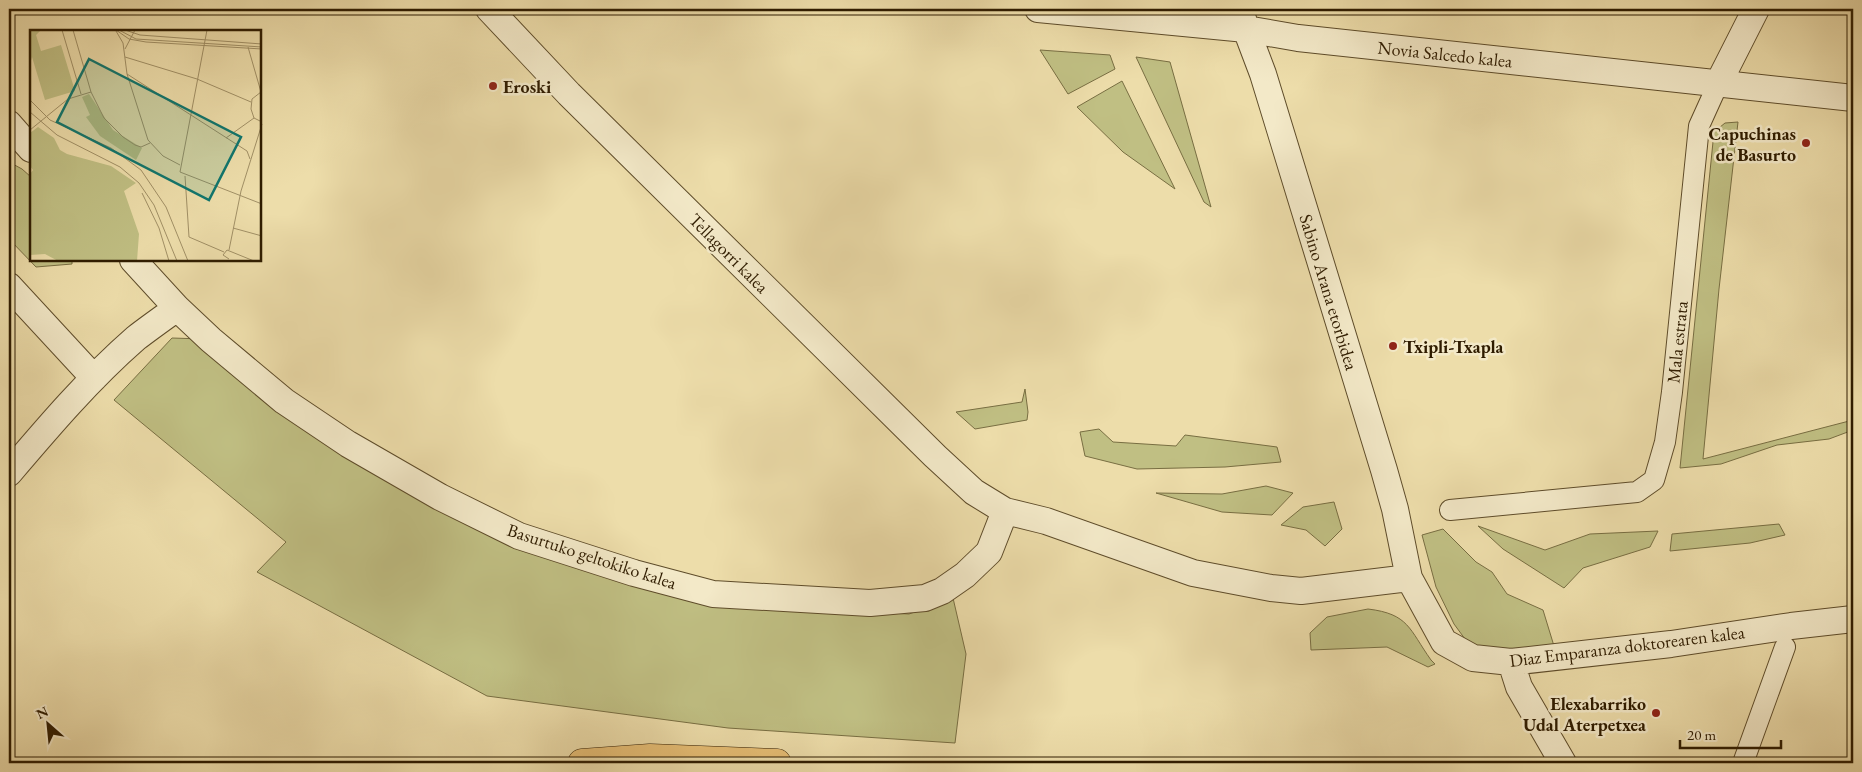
<svg xmlns="http://www.w3.org/2000/svg" width="1862" height="772" font-family="'EB Garamond',serif">
  <style>
    .green { fill: #c0bf83; stroke: #786e42 }
    .lines { fill: none; stroke-linecap: round; stroke-linejoin: round }
    .pedestrian-casing { stroke: #5e4c2a; stroke-width: 22 }
    .minor-casing { stroke: #5e4c2a; stroke-width: 28 }
    .motorway-casing { stroke: #2f1c00; stroke-width: 29 }
    .pedestrian { stroke: #f3e9c8; stroke-width: 20 }
    .minor { stroke: #f3e9c8; stroke-width: 26 }
    .motorway { stroke: #e6be75; stroke-width: 28 }
    .poi-dot { fill: #8f2418; stroke: #f3e9c8; stroke-width: 2 }
    .labels { text-anchor: middle; dominant-baseline: central; stroke-width: 5; stroke-linejoin: round; paint-order: stroke }
    .street-label { font-size: 18px; fill: #2f1c00; stroke: #f3e9c8 }
    .poi-label { font-size: 18px; font-weight: bold; fill: #2f1c00; stroke: #f3e9c8; text-anchor: start }
    .inset-road { fill: none; stroke: #a19066; stroke-width: 1 }
    .view { fill: #0f766e; fill-opacity: 0.15; stroke: #0f766e; stroke-width: 2.5 }
    .inset-edge { fill: none; stroke: #2f1c00; stroke-width: 2.5 }
  </style>
  <rect width="100%" height="100%" fill="#edddaa"/>
  <filter id="stains"><feTurbulence type="fractalNoise" baseFrequency=".004" numOctaves="4"/><feColorMatrix values="0 0 0 0 .2 0 0 0 0 .09 0 0 0 0 .02 0 0 0 .5 -.17"/></filter>
  <radialGradient id="worn" r=".72"><stop offset=".6" stop-color="#630" stop-opacity="0"/><stop offset="1" stop-color="#630" stop-opacity=".3"/></radialGradient>
  <path class="green" d="M 1040,50 L 1110,55 L 1115,69 L 1068,94 Z
    M 1136,57 L 1170,62 L 1211,207 L 1204,202 Z
    M 1122,81 L 1175,189 L 1123,152 L 1077,107 Z
    M 1738,122 L 1719,289 L 1703,459 L 1853,420 L 1853,430 L 1829,439 L 1777,445 L 1721,464 L 1680,468 L 1714,132 L 1725,123 Z
    M 9,162 L 22,169 L 31,177 L 31,260 L 72,260 L 72,264 L 36,267 L 9,239 Z
    M 172,338 L 203,339 L 455,515 L 827,610 L 909,614 L 953,598 L 966,654 L 955,743 L 728,728 L 487,696 L 257,572 L 286,542 L 114,400 Z
    M 1025,389 L 1028,412 L 1027,420 L 975,429 L 956,412 L 1022,402 Z
    M 1099,429 L 1113,442 L 1176,446 L 1185,435 L 1277,447 L 1281,462 L 1225,467 L 1137,469 L 1085,456 L 1080,432 Z
    M 1266,486 L 1293,493 L 1272,515 L 1222,512 L 1156,493 L 1222,494 Z
    M 1334,502 L 1342,529 L 1325,546 L 1306,530 L 1281,525 L 1303,507 Z
    M 1779,524 L 1785,535 L 1750,543 L 1670,551 L 1672,534 Z
    M 1478,526 L 1545,550 L 1590,534 L 1658,531 L 1650,547 L 1583,568 L 1564,588 L 1503,549 Z
    M 1443,529 L 1476,562 L 1492,572 L 1507,594 L 1543,610 L 1554,646 L 1488,653 L 1465,639 L 1454,624 L 1436,587 L 1422,535 Z
    M 1368,609 C 1409,614 1409,629 1431,660 L 1435,664 L 1428,667 L 1387,647 L 1311,650 L 1310,633 L 1327,617 Z"/>
  <g class="lines">
    <g class="pedestrian-casing">
      <path id="pedestrian" d="M 1450,510 L 1637,492 L 1654,480 L 1665,442 L 1672,392 L 1699,126 L 1718,84
        M 1743,763 L 1785,647"/>
    </g>
    <g class="minor-casing">
      <path id="minor" d="M 489,9 L 569,94 L 935,456 L 974,492 L 1005,511 L 1046,521 L 1193,573 L 1271,588 L 1301,591 L 1409,578
        M 1038,9 L 1246,29 L 1298,38 L 1853,98
        M 1240,9 L 1246,29 L 1263,74 L 1384,470 L 1395,509 L 1409,578 L 1444,642 L 1473,658 L 1511,662 L 1671,644 L 1791,626 L 1853,619
        M 1718,84 L 1756,9
        M 9,124 L 31,149
        M 133,260 L 177,308 L 211,340 L 284,401 L 348,444 L 440,497 L 519,536 L 634,573 L 713,594 L 870,603 L 925,598 L 942,591 L 965,575 L 989,552 L 1005,511
        M 9,286 L 94,378
        M 9,473 C 49,426 89,379 136,338 C 149,328 163,318 177,308
        M 1511,662 L 1519,687 L 1563,763"/>
    </g>
    <g class="motorway-casing">
      <path id="motorway" d="M 582,763 L 650,758 L 777,763"/>
    </g>
    <use href="#pedestrian" class="pedestrian"/>
    <use href="#minor" class="minor"/>
    <use href="#motorway" class="motorway"/>
  </g>
  <g class="poi-dot">
    <circle cx="493" cy="86" r="5"/>
    <circle cx="1806" cy="143" r="5"/>
    <circle cx="1393" cy="346" r="5"/>
    <circle cx="1656" cy="713" r="5"/>
  </g>
  <g class="labels">
    <g class="street-label">
      <text transform="translate(1445 54) rotate(6)">Novia Salcedo kalea</text>
      <text transform="translate(729 253) rotate(45)">Tellagorri kalea</text>
      <text transform="translate(1329 292) rotate(73)">Sabino Arana etorbidea</text>
      <text transform="translate(1677 342) rotate(-84)">Mala estrata</text>
      <text transform="translate(592 556) rotate(18)">Basurtuko geltokiko kalea</text>
      <text transform="translate(1627 646) rotate(-7)">Diaz Emparanza doktorearen kalea</text>
    </g>
    <g class="poi-label">
      <text x="503" y="86">Eroski</text>
      <text x="1796" y="133" text-anchor="end">Capuchinas<tspan x="1796" dy="21">de Basurto</tspan></text>
      <text x="1403" y="346">Txipli-Txapla</text>
      <text x="1646" y="703" text-anchor="end">Elexabarriko<tspan x="1646" dy="21">Udal Aterpetxea</tspan></text>
    </g>
  </g>
  <g transform="translate(30 30)">
    <rect width="231" height="231" fill="#edddaa"/>
    <path d="M 0,0 L 11,0 L 6,5 L 11,21 L 31,15 L 45,61 L 15,70 L 2,27 L 0,34 ZM 59,64 L 83,100 L 112,118 L 106,130 L 70,106 L 56,87 L 60,85 L 52,67 ZM 8,97 L 24,108 L 30,120 L 37,124 L 81,136 L 106,153 L 94,161 L 109,204 L 107,231 L 28,231 L 15,224 L 0,225 L 0,144 L 3,140 L 0,136 L 0,103 Z" fill="#c0bf83"/>
    <path class="inset-road" d="M 32,0 L 51,64M 43,0 L 61,62 L 74,88 L 93,107 L 105,115 L 111,117 L 120,113M 86,0 L 99,9 L 116,12 L 232,19M 89,0 L 106,9 L 232,17M 95,0 L 110,5 L 232,14M 177,0 L 150,142 L 232,174M 86,1 L 93,13 L 97,44 L 118,110 L 133,126 L 150,135M 218,17 L 231,62 L 222,69 L 221,79 L 224,88 L 232,92M 95,19 L 105,0M 95,27 L 167,49 L 221,72M 97,44 L 217,121 L 220,129M 0,70 L 20,90 L 81,118 L 111,140 L 136,177 L 158,231M 0,82 L 27,105 L 90,137 L 109,153 L 124,175 L 147,231M 0,100 L 38,69 L 61,62M 196,108 L 224,88M 155,146 L 159,207 L 194,222M 112,163 L 129,198 L 139,231M 203,198 L 232,206M 199,220 L 211,161 L 232,94M 199,229 L 193,225 L 197,220 L 224,231"/>
    <path class="view" d="M 59,29 L 211,107 L 179,170 L 27,92 Z"/>
    <rect width="231" height="231" class="inset-edge"/>
  </g>
  <rect width="1862" height="772" fill="none" stroke="#edddaa" stroke-width="30"/>
  <rect x="10" y="10" width="1842" height="752" fill="none" stroke="#2f1c00" stroke-width="2.5"/>
  <rect x="15" y="15" width="1832" height="742" fill="none" stroke="#2f1c00"/>
  <g transform="translate(48 724) rotate(333)" stroke="#f3e9c8" stroke-width="4" paint-order="stroke">
  <path d="M0-4L9 19L0 12L-9 19Z" fill="#2f1c00"/>
  <text y="-8" font-size="14" font-weight="bold" text-anchor="middle" fill="#2f1c00">N</text>
  </g>
  <path d="M1680 740v8h101v-8" fill="none" stroke="#2f1c00" stroke-width="2.5"/>
  <text x="1687" y="740" font-size="15" fill="#2f1c00" stroke="#f3e9c8" stroke-width="4" paint-order="stroke">20 m</text>
  <rect width="100%" height="100%" filter="url(#stains)"/>
  <rect width="100%" height="100%" fill="url(#worn)"/>
</svg>
